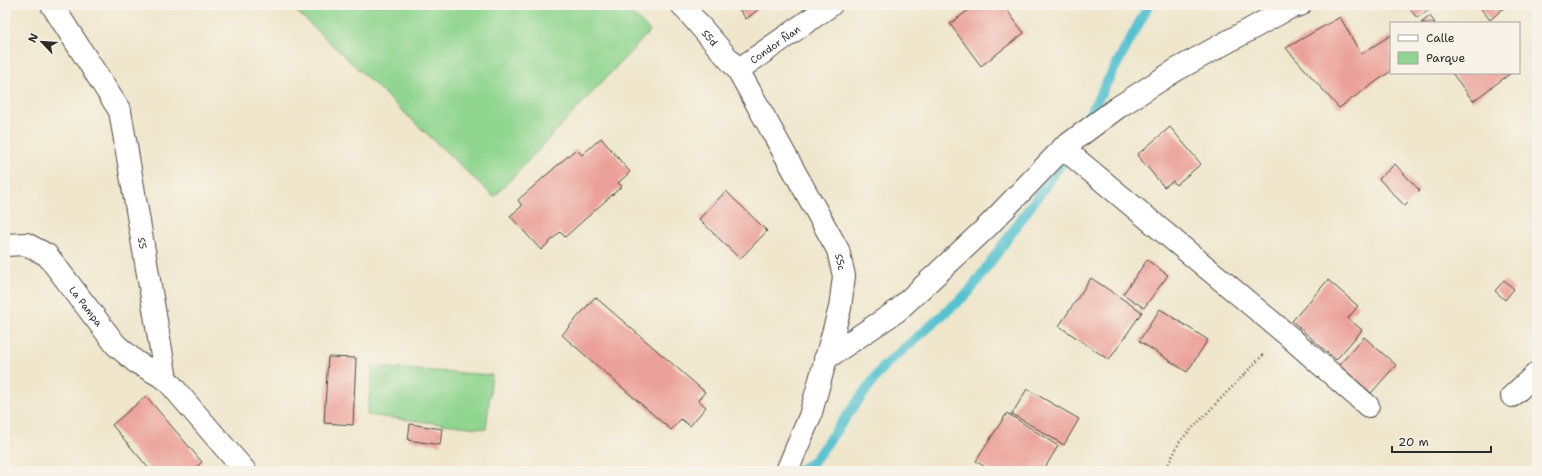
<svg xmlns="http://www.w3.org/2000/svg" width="1542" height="476" font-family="'Shantell Sans',sans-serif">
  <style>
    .green { fill: #91d690; stroke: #5e805e }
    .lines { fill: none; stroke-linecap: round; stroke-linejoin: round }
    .stream { stroke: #56c2d0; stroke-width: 10 }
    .building { fill: #eba199 }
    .minor-casing { stroke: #484743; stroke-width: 24 }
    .path { stroke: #484743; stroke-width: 2.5; stroke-dasharray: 1 3; stroke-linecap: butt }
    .minor { stroke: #fff; stroke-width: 22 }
    .labels { text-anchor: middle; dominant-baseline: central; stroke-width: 4; stroke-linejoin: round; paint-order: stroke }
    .street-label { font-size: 10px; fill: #2b2b2b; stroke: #f7f3e8 }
  </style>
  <rect width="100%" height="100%" fill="#f7f3e8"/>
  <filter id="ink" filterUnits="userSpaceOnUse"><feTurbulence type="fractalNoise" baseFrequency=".025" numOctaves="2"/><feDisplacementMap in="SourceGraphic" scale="8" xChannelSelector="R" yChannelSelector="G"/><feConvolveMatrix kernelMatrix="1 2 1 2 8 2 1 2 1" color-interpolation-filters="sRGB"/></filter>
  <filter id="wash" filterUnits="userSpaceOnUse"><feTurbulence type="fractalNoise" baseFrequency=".012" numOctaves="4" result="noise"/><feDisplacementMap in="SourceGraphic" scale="16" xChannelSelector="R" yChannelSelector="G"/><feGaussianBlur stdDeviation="0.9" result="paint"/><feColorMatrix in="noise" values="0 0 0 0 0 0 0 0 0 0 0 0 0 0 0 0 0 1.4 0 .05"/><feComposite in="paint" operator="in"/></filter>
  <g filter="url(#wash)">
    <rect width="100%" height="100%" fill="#efe6cc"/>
    <path class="green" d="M 290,5 L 623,5 L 650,31 L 494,197 Z
      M 373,367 L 492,375 L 486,429 L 367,415 Z"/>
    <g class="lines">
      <path class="stream" d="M 1083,126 L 1149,5
        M 799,471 L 813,462 L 883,367 L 969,292 L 1063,161"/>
    </g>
    <g id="blocks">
      <path class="building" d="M 736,5 L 764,5 L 746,19 Z
        M 975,5 L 1003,5 L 1024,33 L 981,66 L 950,24 Z
        M 1407,5 L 1435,5 L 1417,18 Z
        M 1478,5 L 1503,5 L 1505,7 L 1490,20 Z
        M 1430,16 L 1435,23 L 1421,23 Z
        M 1340,17 L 1361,54 L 1391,35 L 1391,71 L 1339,108 L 1286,48 Z
        M 1452,73 L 1511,73 L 1473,101 Z
        M 1170,127 L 1201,164 L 1176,185 L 1173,181 L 1164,187 L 1137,155 Z
        M 601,138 L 630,172 L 618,183 L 622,186 L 565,237 L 560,232 L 541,250 L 510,216 L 522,206 L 518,200 L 576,149 L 582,155 Z
        M 1395,164 L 1420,191 L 1405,206 L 1379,179 Z
        M 726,191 L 767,231 L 740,259 L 699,219 Z
        M 1147,260 L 1168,275 L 1144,308 L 1123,294 Z
        M 1091,278 L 1142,312 L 1109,360 L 1059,326 Z
        M 1328,280 L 1358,306 L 1348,318 L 1362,330 L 1336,360 L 1292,321 Z
        M 1504,280 L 1514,289 L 1505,300 L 1495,291 Z
        M 595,297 L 705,392 L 698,400 L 706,407 L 690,426 L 681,419 L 671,430 L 562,335 Z
        M 1160,309 L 1208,340 L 1187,372 L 1139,341 Z
        M 1364,337 L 1396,365 L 1371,393 L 1339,365 Z
        M 328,357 L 356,358 L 353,425 L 324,423 Z
        M 1027,389 L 1079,419 L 1064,445 L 1012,414 Z
        M 146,396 L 202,462 L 192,471 L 151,471 L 112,425 Z
        M 1007,413 L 1058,446 L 1043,471 L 991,471 L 976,461 Z
        M 410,424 L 442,429 L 440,445 L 408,440 Z"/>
    </g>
  </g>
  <g filter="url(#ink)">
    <use href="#blocks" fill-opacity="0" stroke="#484743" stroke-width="1"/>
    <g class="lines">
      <g class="minor-casing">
        <g id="minor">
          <path id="s1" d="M 52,5 L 120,111 L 166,379 L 245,471"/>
          <path id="s2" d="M 682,5 L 738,70 L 838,250 L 844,276 L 840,308 L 810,416 L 787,471"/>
          <path id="s3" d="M 738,70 L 831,5"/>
          <path d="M 1063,148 L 1285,333 L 1368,406"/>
          <path id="s4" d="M 5,245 L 26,244 L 47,255 L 116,345 L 136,362 L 166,379"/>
          <path d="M 825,359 L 897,311 L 988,226 L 1063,148 L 1117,108 L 1176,70 L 1289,8 L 1300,5"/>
          <path d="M 1512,396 L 1537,373"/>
        </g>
      </g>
      <path class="path" d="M 1165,471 L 1180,441 L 1265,353"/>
      <use href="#minor" class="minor"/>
    </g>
  </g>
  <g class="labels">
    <g class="street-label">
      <text stroke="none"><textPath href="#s2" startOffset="43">S5d</textPath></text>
      <text stroke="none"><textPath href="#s3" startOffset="45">Condor Ñan</textPath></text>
      <text stroke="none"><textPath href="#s1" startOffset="260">S5</textPath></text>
      <text stroke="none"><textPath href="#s2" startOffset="304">S5c</textPath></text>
      <text stroke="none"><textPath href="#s4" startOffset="109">La Pampa</textPath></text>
    </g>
  </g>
  <rect width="1542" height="476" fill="none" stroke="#f7f3e8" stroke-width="20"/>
  <rect x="1390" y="22" width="130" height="52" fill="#f7f3e8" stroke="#a5a39c"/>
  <rect x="1398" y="35" width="20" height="6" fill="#ffffff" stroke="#a5a39c"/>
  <text x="1426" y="42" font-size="12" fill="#2b2b2b">Calle</text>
  <rect x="1398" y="52" width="20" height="12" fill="#91d690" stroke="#a5a39c"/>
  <text x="1426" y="62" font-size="12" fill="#2b2b2b">Parque</text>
  <g transform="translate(42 42) rotate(295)" stroke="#f7f3e8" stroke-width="3" paint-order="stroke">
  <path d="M0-3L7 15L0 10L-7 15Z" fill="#2b2b2b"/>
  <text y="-6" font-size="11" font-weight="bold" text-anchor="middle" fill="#2b2b2b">N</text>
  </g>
  <path d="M1392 446v6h99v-6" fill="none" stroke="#2b2b2b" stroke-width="2"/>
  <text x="1398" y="446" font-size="12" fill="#2b2b2b" stroke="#f7f3e8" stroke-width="3" paint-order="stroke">20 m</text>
</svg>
